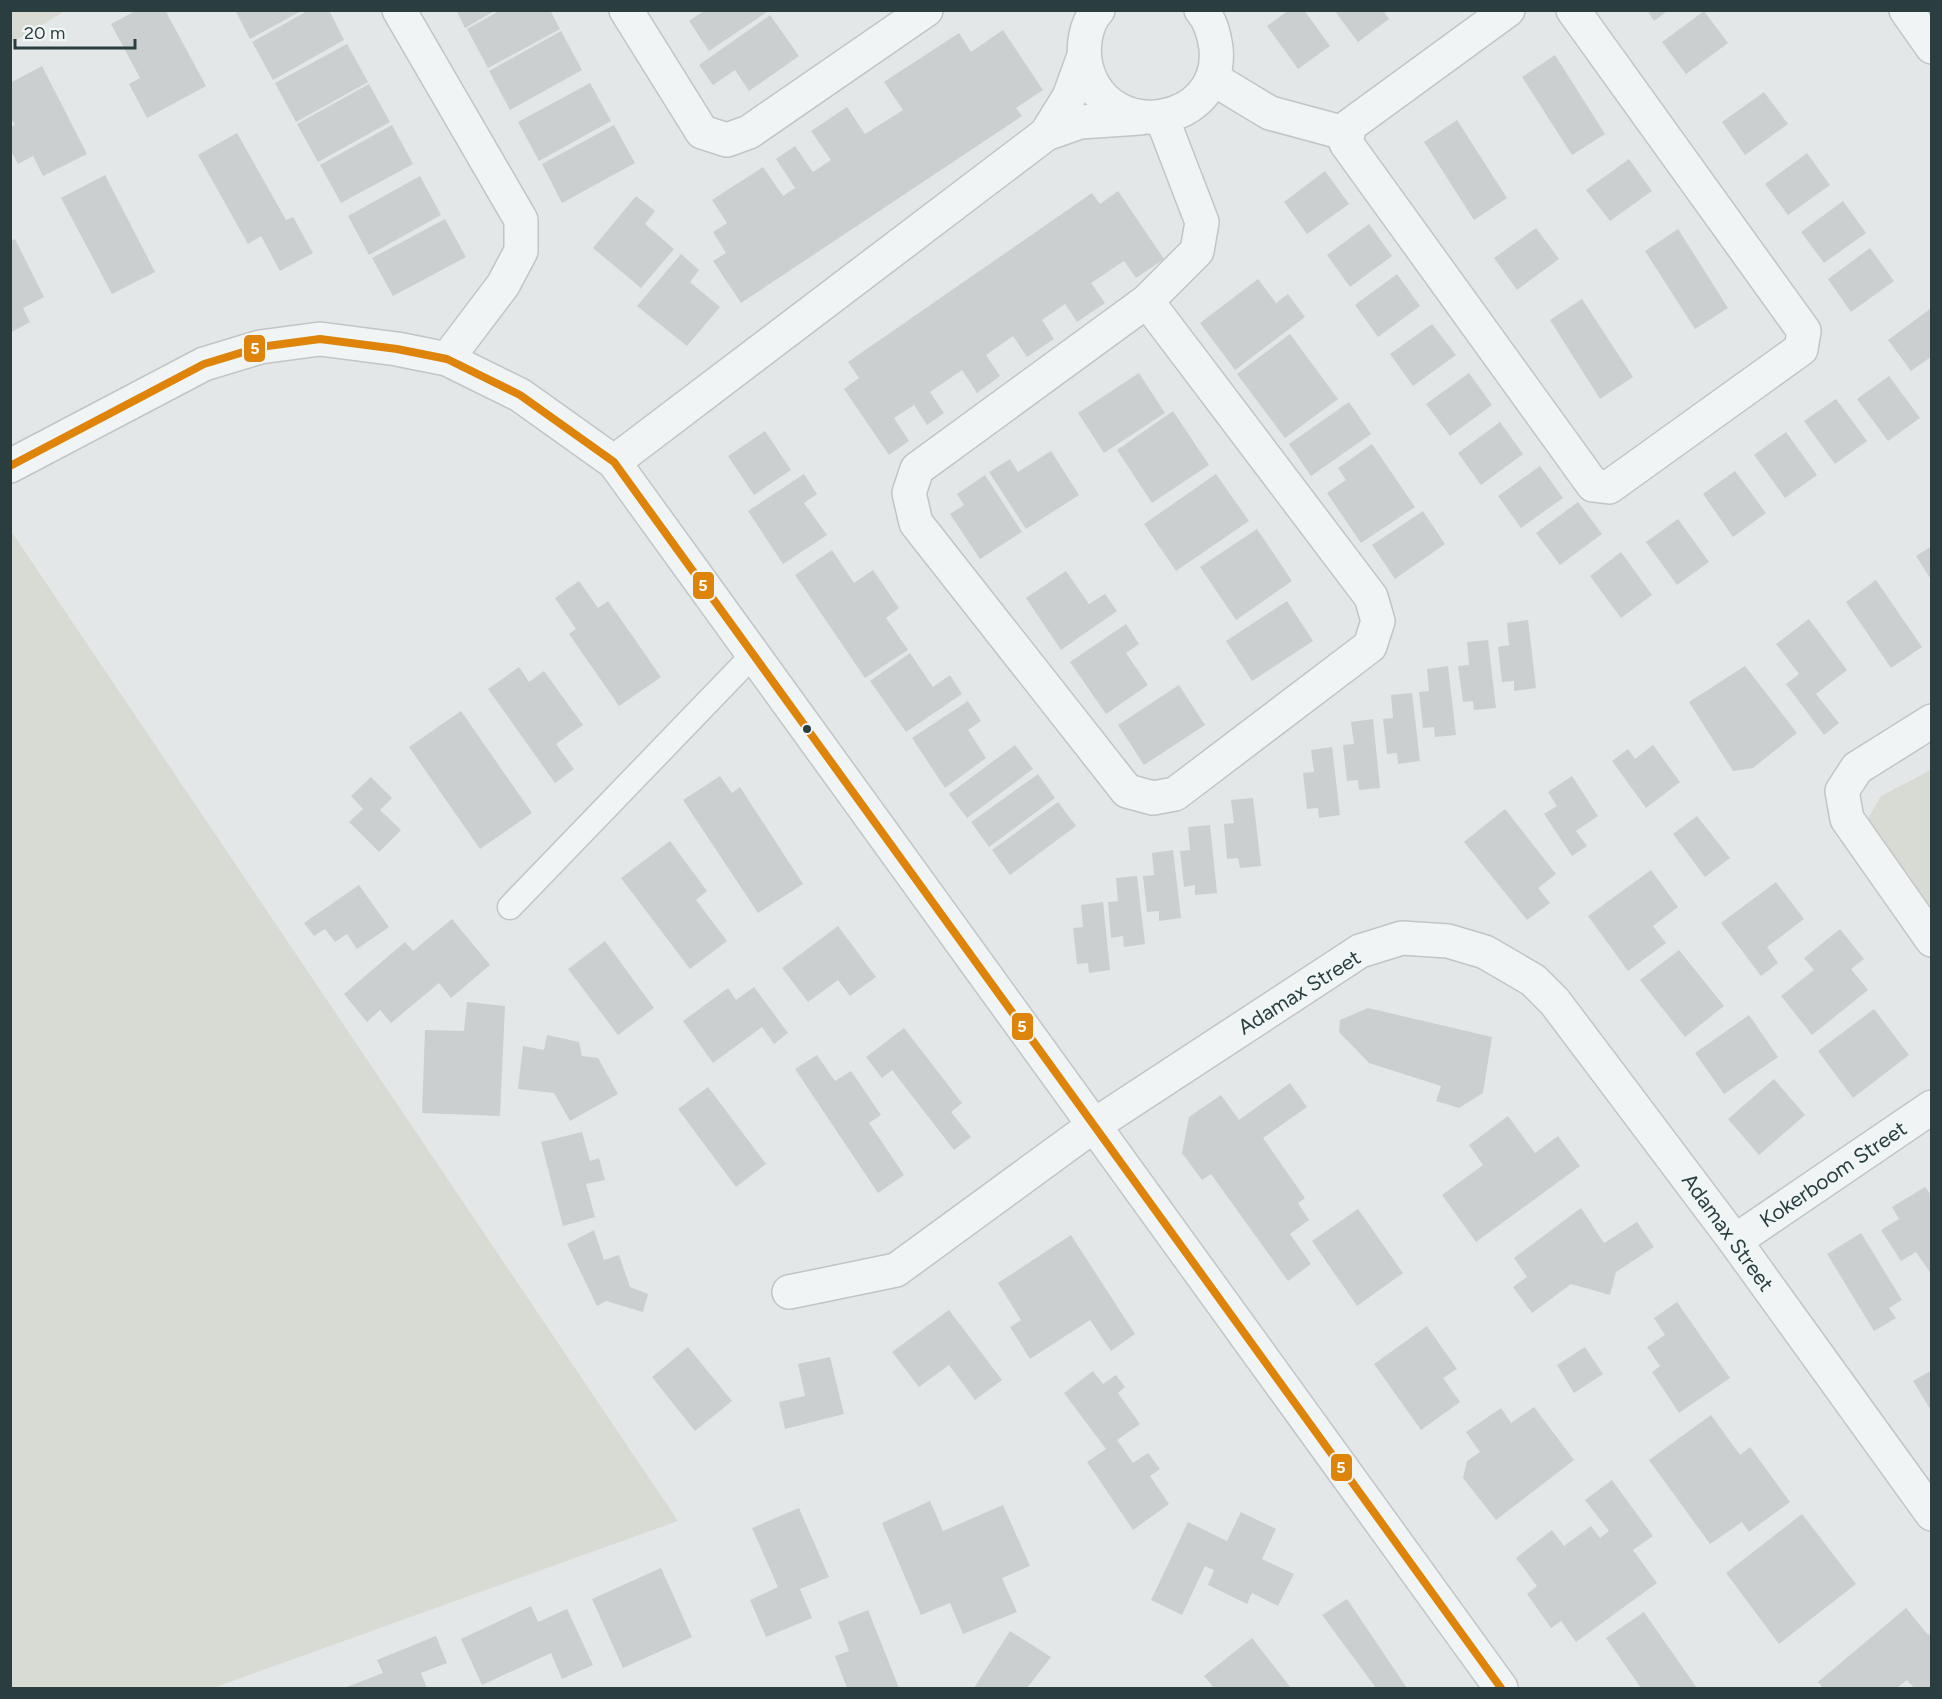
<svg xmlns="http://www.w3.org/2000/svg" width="1942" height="1699" font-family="Figtree,sans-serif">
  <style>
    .green { fill: #d8dbd3 }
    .building { fill: #cbcfcf }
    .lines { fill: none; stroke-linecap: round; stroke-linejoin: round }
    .service-casing { stroke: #c1c5c5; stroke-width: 27 }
    .minor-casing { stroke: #c1c5c5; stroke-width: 36 }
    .tertiary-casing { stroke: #c1c5c5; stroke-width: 36 }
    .service { stroke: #f1f4f4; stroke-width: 24 }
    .minor { stroke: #f1f4f4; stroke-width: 33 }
    .tertiary { stroke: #f1f4f4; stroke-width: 33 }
    .bus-1-casing { stroke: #f0f6f6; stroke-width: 12 }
    .bus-1 { stroke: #df840a; stroke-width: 8 }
    .bus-dot { fill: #2a3e40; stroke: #f0f6f6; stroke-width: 2 }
    .labels { text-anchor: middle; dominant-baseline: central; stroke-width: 5; stroke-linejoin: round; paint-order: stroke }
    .street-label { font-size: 21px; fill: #2a3e40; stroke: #f0f6f6 }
    .line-badge { stroke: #f0f6f6; stroke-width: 2 }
    .badge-label { font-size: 16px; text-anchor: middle; font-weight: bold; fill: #fff }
  </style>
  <rect width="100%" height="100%" fill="#e3e7e7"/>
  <path class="green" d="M 11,10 L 65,10 L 65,11 L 11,43 Z
    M 11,531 L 678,1521 L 213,1688 L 11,1688 Z
    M 1931,770 L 1931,919 L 1865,824 L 1881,796 Z"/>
  <path class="building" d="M 137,10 L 165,10 L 206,86 L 147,118 L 129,84 L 140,78 L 111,24 Z
    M 235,10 L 303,10 L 250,39 Z
    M 309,10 L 329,10 L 344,40 L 273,80 L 252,42 Z
    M 456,10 L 496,10 L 465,28 Z
    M 501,10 L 550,10 L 560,29 L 488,68 L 467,29 Z
    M 705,10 L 770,10 L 709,51 L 689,21 Z
    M 1289,10 L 1304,10 L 1330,46 L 1298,69 L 1267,26 Z
    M 1334,10 L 1383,10 L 1389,19 L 1358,42 Z
    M 1647,10 L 1669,10 L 1654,21 Z
    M 1704,11 L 1728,43 L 1686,74 L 1662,42 Z
    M 770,15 L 799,56 L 749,91 L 735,70 L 713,85 L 699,65 Z
    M 1003,30 L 1043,90 L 1016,108 L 1022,116 L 741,303 L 713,261 L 726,253 L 713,232 L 727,223 L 712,200 L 763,167 L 783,196 L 795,188 L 776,159 L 795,146 L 813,172 L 831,160 L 811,131 L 847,107 L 865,134 L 903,110 L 884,82 L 959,33 L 971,52 Z
    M 561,31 L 582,70 L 510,110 L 489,71 Z
    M 347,44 L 368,82 L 296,122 L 275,83 Z
    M 1555,55 L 1605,134 L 1572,155 L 1522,77 Z
    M 42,66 L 87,154 L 43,176 L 33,156 L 18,164 L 10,149 L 10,127 L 15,125 L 10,116 L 10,83 Z
    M 590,83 L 611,121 L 539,161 L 518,122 Z
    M 369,84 L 390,122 L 318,162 L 297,124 Z
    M 1764,92 L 1788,124 L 1745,155 L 1722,122 Z
    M 1457,120 L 1507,198 L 1474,220 L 1424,142 Z
    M 392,125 L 413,164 L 341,203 L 320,165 Z
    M 614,125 L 635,163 L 562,203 L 542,164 Z
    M 237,133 L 286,220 L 293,217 L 313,253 L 280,271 L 261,236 L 248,244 L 198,155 Z
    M 1807,153 L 1830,185 L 1788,215 L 1765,184 Z
    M 1629,159 L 1652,191 L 1610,221 L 1586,190 Z
    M 1325,171 L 1349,204 L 1307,234 L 1284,202 Z
    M 105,175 L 155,272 L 112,294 L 61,198 Z
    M 420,176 L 441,215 L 369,255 L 348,216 Z
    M 1118,191 L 1164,259 L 1136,278 L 1124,261 L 1091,283 L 1105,303 L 1077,322 L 1065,304 L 1042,320 L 1054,339 L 1027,357 L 1013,336 L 986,355 L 1000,376 L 977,393 L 962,370 L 930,392 L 944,413 L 927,425 L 914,405 L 894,418 L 909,441 L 889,455 L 844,389 L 859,378 L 848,362 L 1092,193 L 1100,204 Z
    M 636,196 L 655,211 L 645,224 L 674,249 L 641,288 L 593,248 Z
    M 1843,201 L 1866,233 L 1824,263 L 1801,232 Z
    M 445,219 L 466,257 L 393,296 L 372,258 Z
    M 1369,224 L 1392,256 L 1350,287 L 1327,255 Z
    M 1536,228 L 1559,259 L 1517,290 L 1494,258 Z
    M 1678,229 L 1728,308 L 1695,329 L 1645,251 Z
    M 15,239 L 44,297 L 23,308 L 30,322 L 10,333 L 10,242 Z
    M 1870,248 L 1894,281 L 1851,312 L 1828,279 Z
    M 681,254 L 699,270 L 690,282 L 720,307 L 687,346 L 637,306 Z
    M 1397,274 L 1420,306 L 1378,337 L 1355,305 Z
    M 1258,279 L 1276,303 L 1288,294 L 1305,317 L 1235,370 L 1200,323 Z
    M 1582,299 L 1633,377 L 1600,399 L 1550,320 Z
    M 1930,309 L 1932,356 L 1911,371 L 1888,340 Z
    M 1432,324 L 1456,355 L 1413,386 L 1390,354 Z
    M 1290,334 L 1338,399 L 1285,438 L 1237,374 Z
    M 1139,373 L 1165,413 L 1104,453 L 1078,413 Z
    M 1469,373 L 1492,405 L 1450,436 L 1426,404 Z
    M 1889,376 L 1920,418 L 1888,441 L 1857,399 Z
    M 1836,399 L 1867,441 L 1835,464 L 1804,421 Z
    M 1349,402 L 1371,434 L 1311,476 L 1289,444 Z
    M 1173,411 L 1209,465 L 1152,503 L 1117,450 Z
    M 1500,422 L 1523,454 L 1481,485 L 1458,453 Z
    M 765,431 L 791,470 L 754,495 L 728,456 Z
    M 1786,432 L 1817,475 L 1785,498 L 1754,455 Z
    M 1372,444 L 1415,507 L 1361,543 L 1327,493 L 1346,480 L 1338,468 Z
    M 1051,451 L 1079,495 L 1026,529 L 989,472 L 1010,459 L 1018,472 Z
    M 1540,466 L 1563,498 L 1521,528 L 1498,496 Z
    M 1735,471 L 1766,513 L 1733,537 L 1703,494 Z
    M 804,474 L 817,494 L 804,503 L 827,535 L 783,564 L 748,511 Z
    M 1216,474 L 1249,521 L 1176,571 L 1144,524 Z
    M 985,475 L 1022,532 L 980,559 L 950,514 L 964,505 L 957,494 Z
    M 1578,502 L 1602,534 L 1560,565 L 1536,533 Z
    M 1423,511 L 1445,544 L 1395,579 L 1372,545 Z
    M 1678,519 L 1709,562 L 1677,585 L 1646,542 Z
    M 1257,529 L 1292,581 L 1236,620 L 1200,567 Z
    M 1932,546 L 1932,581 L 1916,556 Z
    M 832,550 L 854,583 L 873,570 L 899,608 L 886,618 L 908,650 L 865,678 L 795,575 Z
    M 1621,552 L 1652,595 L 1621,618 L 1590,576 Z
    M 1066,571 L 1089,604 L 1105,594 L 1117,611 L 1061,650 L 1026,598 Z
    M 1876,580 L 1922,647 L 1891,668 L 1846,602 Z
    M 579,581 L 598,608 L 608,601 L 661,677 L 619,706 L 569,634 L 576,629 L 555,598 Z
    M 1287,601 L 1313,641 L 1252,681 L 1226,641 Z
    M 1809,619 L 1847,670 L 1816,694 L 1839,723 L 1824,735 L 1786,684 L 1799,674 L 1776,644 Z
    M 1528,620 L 1536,688 L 1514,691 L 1514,681 L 1502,682 L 1498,647 L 1509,645 L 1507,623 Z
    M 1126,624 L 1139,644 L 1126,653 L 1148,685 L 1106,714 L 1070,662 Z
    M 1488,640 L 1496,708 L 1474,710 L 1473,701 L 1463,702 L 1458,666 L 1469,665 L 1467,642 Z
    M 910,653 L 933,687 L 950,675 L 962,694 L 906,732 L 870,681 Z
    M 1448,666 L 1456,735 L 1435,737 L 1434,727 L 1423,728 L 1419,692 L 1429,691 L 1427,669 Z
    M 1745,666 L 1797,733 L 1753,768 L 1733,771 L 1689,702 Z
    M 519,667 L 529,682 L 544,671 L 583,725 L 556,744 L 574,769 L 555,783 L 488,689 Z
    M 1179,685 L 1205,725 L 1144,765 L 1118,725 Z
    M 1412,693 L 1420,761 L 1398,764 L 1397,753 L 1387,754 L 1383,719 L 1393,718 L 1391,695 Z
    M 968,701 L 981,721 L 968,730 L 986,758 L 945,788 L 912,738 Z
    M 461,711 L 532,813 L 480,849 L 409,747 Z
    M 1373,719 L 1380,788 L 1359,790 L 1358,780 L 1347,781 L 1343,745 L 1354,744 L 1351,722 Z
    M 1015,745 L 1033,769 L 967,818 L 949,794 Z
    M 1653,745 L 1680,782 L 1646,808 L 1612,761 L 1628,749 L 1635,759 Z
    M 1332,747 L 1340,815 L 1319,818 L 1318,808 L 1307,809 L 1303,773 L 1314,772 L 1311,750 Z
    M 1038,774 L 1055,798 L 989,847 L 971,822 Z
    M 720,776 L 732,793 L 740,787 L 803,884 L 758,913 L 683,800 Z
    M 1572,776 L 1598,816 L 1576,831 L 1587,846 L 1572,856 L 1544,814 L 1557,806 L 1548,792 Z
    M 371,777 L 392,798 L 380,810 L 401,830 L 379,852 L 349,822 L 363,809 L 351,796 Z
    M 1253,798 L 1261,866 L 1240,868 L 1238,858 L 1227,859 L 1224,824 L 1234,823 L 1231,800 Z
    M 1058,802 L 1076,826 L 1010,875 L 992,850 Z
    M 1505,809 L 1556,874 L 1538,888 L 1550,903 L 1527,920 L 1464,842 Z
    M 1697,816 L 1730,858 L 1705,877 L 1673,834 Z
    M 1210,825 L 1217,893 L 1195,895 L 1195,885 L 1184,887 L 1180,851 L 1190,850 L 1188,827 Z
    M 670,841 L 707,891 L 696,900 L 727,941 L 690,969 L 621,878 Z
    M 1173,850 L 1181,918 L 1159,921 L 1159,911 L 1147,912 L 1143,876 L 1154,875 L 1152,853 Z
    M 1651,870 L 1678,907 L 1653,926 L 1666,943 L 1628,971 L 1588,916 Z
    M 1137,876 L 1145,944 L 1124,947 L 1123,936 L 1111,938 L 1108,902 L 1118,901 L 1116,878 Z
    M 1776,882 L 1804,919 L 1767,947 L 1778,963 L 1761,976 L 1721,923 Z
    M 359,885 L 389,927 L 357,949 L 347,934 L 335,942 L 325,929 L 314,936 L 304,923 Z
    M 1103,902 L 1110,970 L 1089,973 L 1088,963 L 1077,964 L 1073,928 L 1083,927 L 1081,905 Z
    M 452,919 L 490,965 L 451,998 L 439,983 L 391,1023 L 380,1010 L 367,1022 L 344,994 L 405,942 L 413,951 Z
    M 838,926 L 876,977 L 850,996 L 838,980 L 808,1002 L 782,968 Z
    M 1840,929 L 1864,959 L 1851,969 L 1868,990 L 1812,1035 L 1781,996 L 1814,970 L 1804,958 Z
    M 605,941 L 654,1008 L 618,1035 L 568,969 Z
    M 1679,950 L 1724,1006 L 1685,1037 L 1640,980 Z
    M 754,987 L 788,1033 L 774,1044 L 762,1027 L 713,1063 L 683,1021 L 728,988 L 736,1000 Z
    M 467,1002 L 505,1006 L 500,1116 L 422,1113 L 425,1030 L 464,1031 Z
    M 1368,1008 L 1492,1037 L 1483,1093 L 1459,1108 L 1436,1101 L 1441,1086 L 1369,1063 L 1339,1032 L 1340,1020 Z
    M 1874,1009 L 1909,1055 L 1853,1098 L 1818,1051 Z
    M 1749,1015 L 1778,1057 L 1724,1094 L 1695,1053 Z
    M 904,1028 L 962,1103 L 951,1112 L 971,1137 L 954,1150 L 892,1070 L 882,1078 L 866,1057 Z
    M 547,1035 L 579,1042 L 582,1056 L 598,1058 L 618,1094 L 570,1121 L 554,1093 L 518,1089 L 523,1046 L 544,1050 Z
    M 817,1055 L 835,1081 L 851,1071 L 881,1115 L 869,1123 L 904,1175 L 878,1193 L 795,1069 Z
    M 1774,1079 L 1805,1115 L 1759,1155 L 1728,1119 Z
    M 1290,1083 L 1307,1107 L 1263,1138 L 1305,1198 L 1298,1203 L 1309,1220 L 1290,1234 L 1311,1264 L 1288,1281 L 1211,1174 L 1202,1180 L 1182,1153 L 1189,1117 L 1221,1095 L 1239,1120 Z
    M 708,1087 L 766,1164 L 736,1187 L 678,1109 Z
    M 1508,1116 L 1535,1153 L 1558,1136 L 1580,1166 L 1476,1242 L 1442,1195 L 1483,1165 L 1469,1145 Z
    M 582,1132 L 590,1161 L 599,1158 L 605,1180 L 586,1184 L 595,1217 L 563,1226 L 541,1142 Z
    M 1925,1187 L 1932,1196 L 1932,1275 L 1916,1252 L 1901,1261 L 1881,1230 L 1899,1219 L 1892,1207 Z
    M 1581,1208 L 1604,1243 L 1637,1222 L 1654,1247 L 1616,1272 L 1610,1295 L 1571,1284 L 1532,1313 L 1513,1287 L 1527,1277 L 1514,1258 Z
    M 1358,1209 L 1403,1273 L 1357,1306 L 1312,1241 Z
    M 594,1230 L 604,1260 L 619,1255 L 630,1287 L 648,1294 L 643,1312 L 606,1301 L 597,1306 L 567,1244 Z
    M 1861,1233 L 1902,1300 L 1889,1308 L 1896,1318 L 1874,1331 L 1827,1254 Z
    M 1071,1235 L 1135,1334 L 1111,1351 L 1090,1320 L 1030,1359 L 1010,1327 L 1021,1320 L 998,1283 Z
    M 1677,1302 L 1730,1378 L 1679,1413 L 1652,1372 L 1660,1366 L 1647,1347 L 1665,1335 L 1654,1318 Z
    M 949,1310 L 1002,1380 L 975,1400 L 949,1365 L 919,1387 L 892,1352 Z
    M 1427,1326 L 1457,1369 L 1443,1378 L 1460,1402 L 1421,1430 L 1374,1364 Z
    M 688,1347 L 732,1401 L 695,1431 L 652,1377 Z
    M 1585,1347 L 1603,1374 L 1574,1393 L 1557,1365 Z
    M 830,1357 L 844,1414 L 785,1429 L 779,1402 L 805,1396 L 798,1364 Z
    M 1932,1370 L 1932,1412 L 1913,1381 Z
    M 1093,1371 L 1103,1384 L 1116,1375 L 1125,1387 L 1118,1393 L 1140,1424 L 1117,1440 L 1133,1463 L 1148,1453 L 1160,1469 L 1150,1476 L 1169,1504 L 1133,1530 L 1087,1462 L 1106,1449 L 1064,1393 Z
    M 1534,1407 L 1574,1460 L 1496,1520 L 1463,1478 L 1467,1461 L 1480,1452 L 1466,1432 L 1501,1408 L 1511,1423 Z
    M 1711,1415 L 1740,1455 L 1750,1447 L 1790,1502 L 1749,1532 L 1742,1522 L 1710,1544 L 1649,1460 Z
    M 1612,1480 L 1653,1536 L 1633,1550 L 1657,1583 L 1576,1642 L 1561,1621 L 1551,1628 L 1527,1594 L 1537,1586 L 1516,1558 L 1552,1530 L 1564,1546 L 1591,1526 L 1600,1538 L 1609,1531 L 1585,1500 Z
    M 930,1501 L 943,1531 L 1003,1505 L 1030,1566 L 1002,1578 L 1017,1612 L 963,1634 L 950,1603 L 921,1615 L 882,1523 Z
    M 799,1508 L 829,1577 L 800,1589 L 812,1618 L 766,1637 L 750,1600 L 778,1587 L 752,1528 Z
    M 1241,1512 L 1276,1529 L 1262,1559 L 1294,1574 L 1278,1606 L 1252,1593 L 1247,1604 L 1208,1585 L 1214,1570 L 1205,1566 L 1182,1615 L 1151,1600 L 1188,1522 L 1227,1541 Z
    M 1802,1514 L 1856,1584 L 1779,1644 L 1726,1573 Z
    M 661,1568 L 692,1637 L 623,1668 L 592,1599 Z
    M 1347,1599 L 1407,1688 L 1376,1688 L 1322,1615 Z
    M 531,1606 L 538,1622 L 567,1609 L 593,1665 L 562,1679 L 551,1653 L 482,1685 L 461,1639 Z
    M 1906,1608 L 1928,1635 L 1932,1632 L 1932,1688 L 1914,1688 L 1907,1680 L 1897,1688 L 1823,1688 L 1818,1682 Z
    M 868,1610 L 899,1688 L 847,1688 L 835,1656 L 849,1651 L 838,1622 Z
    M 1644,1612 L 1697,1688 L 1641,1688 L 1606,1638 Z
    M 1010,1631 L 1051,1657 L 1027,1688 L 974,1688 Z
    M 436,1636 L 447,1663 L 421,1673 L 427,1688 L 344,1688 L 383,1673 L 377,1660 Z
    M 1252,1638 L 1291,1688 L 1214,1688 L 1204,1676 Z"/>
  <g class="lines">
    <g class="service-casing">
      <path id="service" d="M 510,907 L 752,656"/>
    </g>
    <g class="minor-casing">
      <path id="minor" d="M 399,10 L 521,220 L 521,251 L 503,285 L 447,359
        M 626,10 L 702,132 L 727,140 L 749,132 L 926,10
        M 1098,10 C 1085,24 1082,48 1086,66 C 1106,146 1224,126 1216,48 C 1214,34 1211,21 1201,10
        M 1508,10 L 1349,126 L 1346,143 L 1593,485 L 1609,487 L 1801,349 L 1804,331 L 1573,10
        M 1212,78 L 1270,113 L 1348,134
        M 1046,134 L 1069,97 L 1084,56
        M 1147,301 L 1371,597 L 1378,621 L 1370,646 L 1175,794 L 1153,798 L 1127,791 L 916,523 L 909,493 L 917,469 L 1147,301 L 1197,251 L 1202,222 L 1162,118
        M 614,462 L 1046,134 L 1080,122 L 1140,118
        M 10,466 L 204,364 L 260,347 L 320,339 L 397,349 L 447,359 L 520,395 L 614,462 L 1501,1688
        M 1932,721 L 1857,768 L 1842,791 L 1847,819 L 1932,940
        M 1735,1241 L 1932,1107
        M 789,1292 L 896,1270 L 1093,1126 L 1360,951 L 1402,938 L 1448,941 L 1485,952 L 1533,980 L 1555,1002 L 1735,1241 L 1932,1514"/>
    </g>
    <g class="tertiary-casing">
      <path id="tertiary" d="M 1906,10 L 1932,47"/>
    </g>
    <use href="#service" class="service"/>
    <use href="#minor" class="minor"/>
    <use href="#tertiary" class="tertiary"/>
    <g class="bus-1-casing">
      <path id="bus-1" d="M 10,466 L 204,364 L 260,347 L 320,339 L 397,349 L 447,359 L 520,395 L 614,462 L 1501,1688"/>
    </g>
    <use href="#bus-1" class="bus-1"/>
  </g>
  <circle class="bus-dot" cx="807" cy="729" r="5"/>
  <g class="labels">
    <g class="street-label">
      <text transform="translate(1299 992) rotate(-32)">Adamax Street</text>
      <text transform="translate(1833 1174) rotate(-34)">Kokerboom Street</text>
      <text transform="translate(1728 1232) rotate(54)">Adamax Street</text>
    </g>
  </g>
  <g class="line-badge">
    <rect x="243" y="334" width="23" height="29" rx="6" fill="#df840a"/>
    <rect x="692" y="571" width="23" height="29" rx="6" fill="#df840a"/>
    <rect x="1011" y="1012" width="23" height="29" rx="6" fill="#df840a"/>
    <rect x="1330" y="1453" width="23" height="29" rx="6" fill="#df840a"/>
  </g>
  <g class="badge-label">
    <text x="255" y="354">5</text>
    <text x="703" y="591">5</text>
    <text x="1022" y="1032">5</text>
    <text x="1341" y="1473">5</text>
  </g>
  <rect width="1942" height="1699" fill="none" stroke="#2a3e40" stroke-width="24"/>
  <path d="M15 39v9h120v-9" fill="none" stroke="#2a3e40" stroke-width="3"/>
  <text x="24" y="39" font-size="18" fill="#2a3e40" stroke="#f0f6f6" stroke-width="4.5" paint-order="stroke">20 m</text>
</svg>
